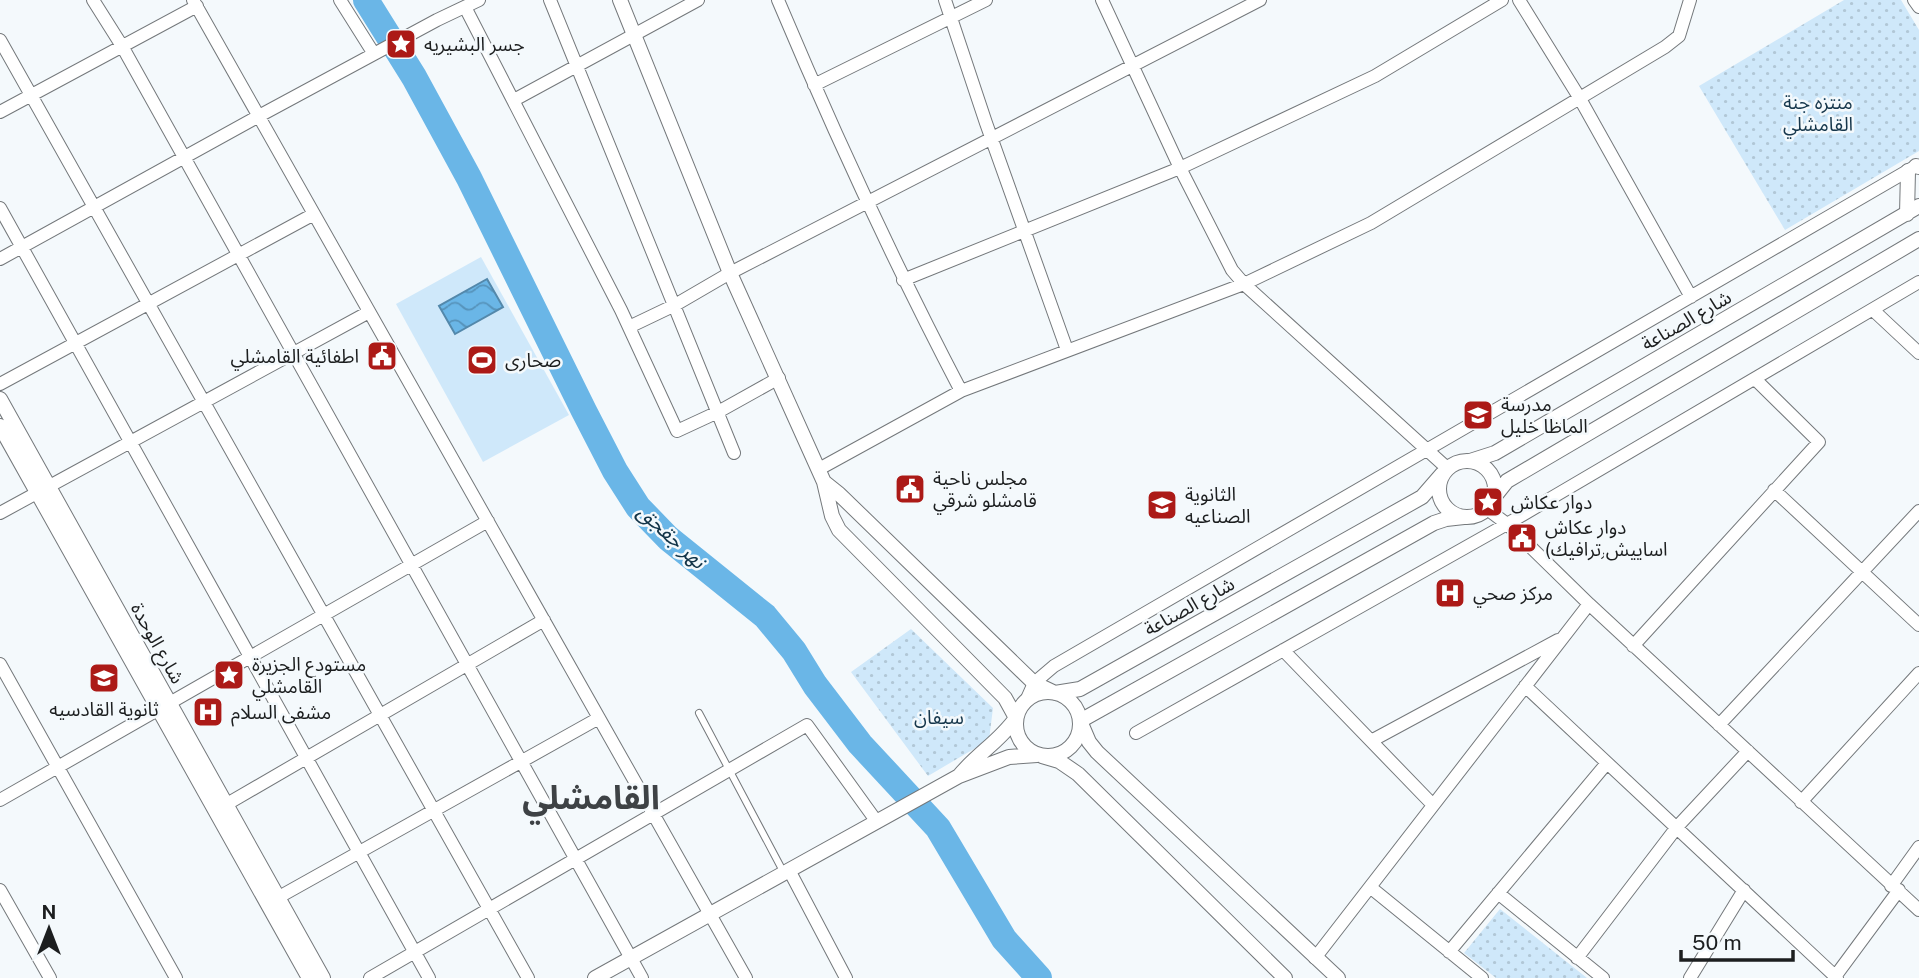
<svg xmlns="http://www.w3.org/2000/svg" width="1919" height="978" font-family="'Public Sans','Noto Sans Arabic',sans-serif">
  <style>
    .grass { fill: url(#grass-dots) }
    .garden { fill: #cfe8fa }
    .water { fill: url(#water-waves); stroke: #5388ab; stroke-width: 2 }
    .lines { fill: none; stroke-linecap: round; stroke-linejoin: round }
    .river { stroke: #6ab6e7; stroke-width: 26 }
    .service-casing { stroke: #74787b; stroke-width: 8 }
    .minor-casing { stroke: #74787b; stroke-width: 14 }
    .tertiary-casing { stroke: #74787b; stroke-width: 16 }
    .service { stroke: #fff; stroke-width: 6 }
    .minor { stroke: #fff; stroke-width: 12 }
    .tertiary { stroke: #fff; stroke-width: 14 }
    .labels { text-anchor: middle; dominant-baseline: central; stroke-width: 5; stroke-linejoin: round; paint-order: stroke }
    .poi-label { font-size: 19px; fill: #1c1e1f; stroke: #f4f9fc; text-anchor: start }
    .park-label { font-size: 19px; fill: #16374c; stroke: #f4f9fc }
    .street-label { font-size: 19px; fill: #1c1e1f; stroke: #f4f9fc }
    .water-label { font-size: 21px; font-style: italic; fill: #133549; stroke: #f4f9fc }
    .town-label { font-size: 33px; font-weight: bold; fill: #3e4245; stroke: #f4f9fc }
  </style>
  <defs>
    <pattern id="grass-dots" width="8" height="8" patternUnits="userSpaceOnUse" patternTransform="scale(1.75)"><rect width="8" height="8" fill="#cfe8fa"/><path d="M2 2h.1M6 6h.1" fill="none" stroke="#b1c7d6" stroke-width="1.8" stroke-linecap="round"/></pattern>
    <pattern id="water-waves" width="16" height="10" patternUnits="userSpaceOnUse" patternTransform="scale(1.75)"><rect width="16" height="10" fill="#6ab6e7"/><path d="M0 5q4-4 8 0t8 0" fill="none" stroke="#5693bb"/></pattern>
  </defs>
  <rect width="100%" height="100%" fill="#f4f9fc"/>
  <path class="grass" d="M 1844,0 L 1901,0 L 1919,30 L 1919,151 L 1785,230 L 1699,86 Z
    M 911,629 L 993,708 L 989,740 L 928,776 L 851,672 Z
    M 1500,909 L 1587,978 L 1496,978 L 1464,953 Z"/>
  <path class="garden" d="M 481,257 L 569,415 L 483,462 L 396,304 Z"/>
  <path class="water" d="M 487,279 L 503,307 L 455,334 L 439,306 Z"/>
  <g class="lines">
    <path class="river" d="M 366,0 L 414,77 L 469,178 L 584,411 L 615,471 L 638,507 L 668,538 L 765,616 L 794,651 L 815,685 L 860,744 L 938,828 L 1004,939 L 1039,978"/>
    <g class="service-casing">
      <path id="service" d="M 699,713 L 784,873"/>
    </g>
    <g class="minor-casing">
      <path id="minor" d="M 93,0 L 122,46 L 642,978
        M 193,0 L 746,978
        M 340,0 L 374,54
        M 550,0 L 734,453
        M 778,0 C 834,133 894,263 961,391
        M 945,0 L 986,123 L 1067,350
        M 1102,0 L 1180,168 L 1232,270 L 1244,284 L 1447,468
        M 1519,0 L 1579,97 L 1691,297
        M 1914,0 L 1919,7
        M 465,7 L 621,310 L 677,431 L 718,412 L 779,378
        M 0,40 L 528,978
        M 814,85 L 986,0
        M 514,100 L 698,0
        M 0,112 L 197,6
        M 0,208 L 429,978
        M 0,259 L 259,116 L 437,20 L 479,0
        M 903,280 L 1180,168 L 1375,76 L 1502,0
        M 1873,310 L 1919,353
        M 629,327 L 675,305 L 730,273 L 1260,0
        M 0,384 L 314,214
        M 819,469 L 961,391 L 1244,284 L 1371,223 L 1665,47 L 1679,36 L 1690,0
        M 1774,490 L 1919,625
        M 1487,509 L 1507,524 L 1589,604 L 1919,910
        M 0,513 L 369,312
        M 1633,646 L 1819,442 L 1756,380
        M 1283,650 L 1433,805
        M 0,664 L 176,978
        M 1525,686 L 1837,978
        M 1026,701 L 1034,683 L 1054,666 L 1916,166
        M 1719,725 L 1919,511
        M 1136,733 L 1507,524 L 1919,282
        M 1371,741 L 1558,640
        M 0,800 L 488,521
        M 1801,802 L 1919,673
        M 227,804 L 544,620
        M 789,870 L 846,978
        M 1891,886 L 1919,847
        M 1370,887 L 1482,978
        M 0,890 L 50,978
        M 1498,893 L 1603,978
        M 279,897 L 599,718
        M 1449,952 L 1607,763
        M 1315,958 L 1589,604
        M 1577,958 L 1677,827 L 1748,751
        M 370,978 L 807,725 L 877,822
        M 1690,978 L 1744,890
        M 1834,978 L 1899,890"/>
    </g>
    <g class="tertiary-casing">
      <path id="tertiary" d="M 620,0 L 730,273 L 824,482 L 832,516 L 839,530 L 1005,698 L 1016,718 C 1000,741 977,754 959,776
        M 1916,166 L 1919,167
        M 1907,214 L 1908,171
        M 0,399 L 323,978
        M 0,426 L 309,978
        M1439 489a28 28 0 1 1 56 0a28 28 0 1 1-56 0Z
        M 1470,461 L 1495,453 L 1919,206
        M 824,482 L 839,494 L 1034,683 L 1055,693 L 1080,689 L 1422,497 L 1442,474
        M 1495,496 L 1507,481 L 1919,239
        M1016 724a32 32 0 1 1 64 0a32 32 0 1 1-64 0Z
        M 1042,756 L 1059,761 L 1078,774 L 1285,978
        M 595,978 L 959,776 L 1009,757 L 1037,755
        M 1338,978 L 1097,752 L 1089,742 L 1080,721 L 1434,523 L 1446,519 L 1464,517"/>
    </g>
    <use href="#service" class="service"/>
    <use href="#minor" class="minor"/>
    <use href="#tertiary" class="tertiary"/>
  </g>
  <defs>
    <g id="sight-square" transform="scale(1.575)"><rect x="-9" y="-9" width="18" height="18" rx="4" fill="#ac1a17" stroke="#f4f9fc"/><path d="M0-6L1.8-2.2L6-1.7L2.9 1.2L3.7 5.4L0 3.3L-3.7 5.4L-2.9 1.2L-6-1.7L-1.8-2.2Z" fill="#fff"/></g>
    <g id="civic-square" transform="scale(1.575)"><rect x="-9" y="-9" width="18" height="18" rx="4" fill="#ac1a17" stroke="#f4f9fc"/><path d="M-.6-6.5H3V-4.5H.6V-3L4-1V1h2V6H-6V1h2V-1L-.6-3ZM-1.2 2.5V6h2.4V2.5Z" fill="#fff"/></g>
    <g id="stadium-square" transform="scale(1.575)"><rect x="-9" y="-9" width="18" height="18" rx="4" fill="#ac1a17" stroke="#f4f9fc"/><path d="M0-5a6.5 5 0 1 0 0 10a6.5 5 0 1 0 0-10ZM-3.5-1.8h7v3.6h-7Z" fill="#fff"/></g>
    <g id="school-square" transform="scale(1.575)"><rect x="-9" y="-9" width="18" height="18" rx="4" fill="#ac1a17" stroke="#f4f9fc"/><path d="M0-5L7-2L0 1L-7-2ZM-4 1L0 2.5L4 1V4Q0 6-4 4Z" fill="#fff"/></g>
    <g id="hospital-square" transform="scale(1.575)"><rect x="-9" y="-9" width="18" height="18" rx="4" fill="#ac1a17" stroke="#f4f9fc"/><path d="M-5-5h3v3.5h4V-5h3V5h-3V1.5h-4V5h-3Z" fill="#fff"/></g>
  </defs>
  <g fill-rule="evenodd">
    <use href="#sight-square" x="401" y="44"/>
    <use href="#civic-square" x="382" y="356"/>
    <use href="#stadium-square" x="482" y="360"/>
    <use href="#school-square" x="1478" y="415"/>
    <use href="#civic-square" x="910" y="489"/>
    <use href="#sight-square" x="1488" y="502"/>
    <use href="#school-square" x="1162" y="505"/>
    <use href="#civic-square" x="1522" y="538"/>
    <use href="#hospital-square" x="1450" y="593"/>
    <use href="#sight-square" x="229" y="675"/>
    <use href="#school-square" x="104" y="678"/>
    <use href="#hospital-square" x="208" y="712"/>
  </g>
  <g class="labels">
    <g class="poi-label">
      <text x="424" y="44">جسر البشيريه</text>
      <text x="359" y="356" text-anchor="end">اطفائية القامشلي</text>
      <text x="505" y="360">صحارى</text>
      <text x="1501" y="404">مدرسة<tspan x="1501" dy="22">الماظا خليل</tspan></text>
      <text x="933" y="478">مجلس ناحية<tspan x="933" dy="22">قامشلو شرقي</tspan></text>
      <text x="1185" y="494">الثانوية<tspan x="1185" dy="22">الصناعيه</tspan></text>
      <text x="1511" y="502">دوار عكاش</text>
      <text x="1545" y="527">دوار عكاش<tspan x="1545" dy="22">(اساييش٫ترافيك</tspan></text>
      <text x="1473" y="593">مركز صحي</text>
      <text x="252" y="664">مستودع الجزيرة<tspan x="252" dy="22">القامشلي</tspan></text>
      <text x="104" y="709" text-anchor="middle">ثانوية القادسيه</text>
      <text x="231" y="712">مشفى السلام</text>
    </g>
    <g class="park-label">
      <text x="1818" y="102">منتزه جنة<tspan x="1818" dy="22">القامشلي</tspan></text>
      <text x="939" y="717">سيفان</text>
    </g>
    <g class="street-label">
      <text transform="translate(1686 320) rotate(-30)">شارع الصناعة</text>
      <text transform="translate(1189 606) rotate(-29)">شارع الصناعة</text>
      <text transform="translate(158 643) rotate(61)">شارع الوحدة</text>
    </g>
    <g class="water-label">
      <text transform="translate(672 536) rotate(43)">نهر جقجق</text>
    </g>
    <g class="town-label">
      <text x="591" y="797">القامشلي</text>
    </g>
  </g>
  <g transform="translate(49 929)" stroke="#f4f9fc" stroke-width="5" paint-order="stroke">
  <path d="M0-5L12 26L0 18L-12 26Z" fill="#1c1e1f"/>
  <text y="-10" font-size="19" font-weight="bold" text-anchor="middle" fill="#1c1e1f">N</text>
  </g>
  <path d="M1681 950v10h112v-10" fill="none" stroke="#1c1e1f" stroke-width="3.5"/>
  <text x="1692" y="950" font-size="21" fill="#1c1e1f" stroke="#f4f9fc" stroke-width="5" paint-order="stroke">50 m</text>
</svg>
